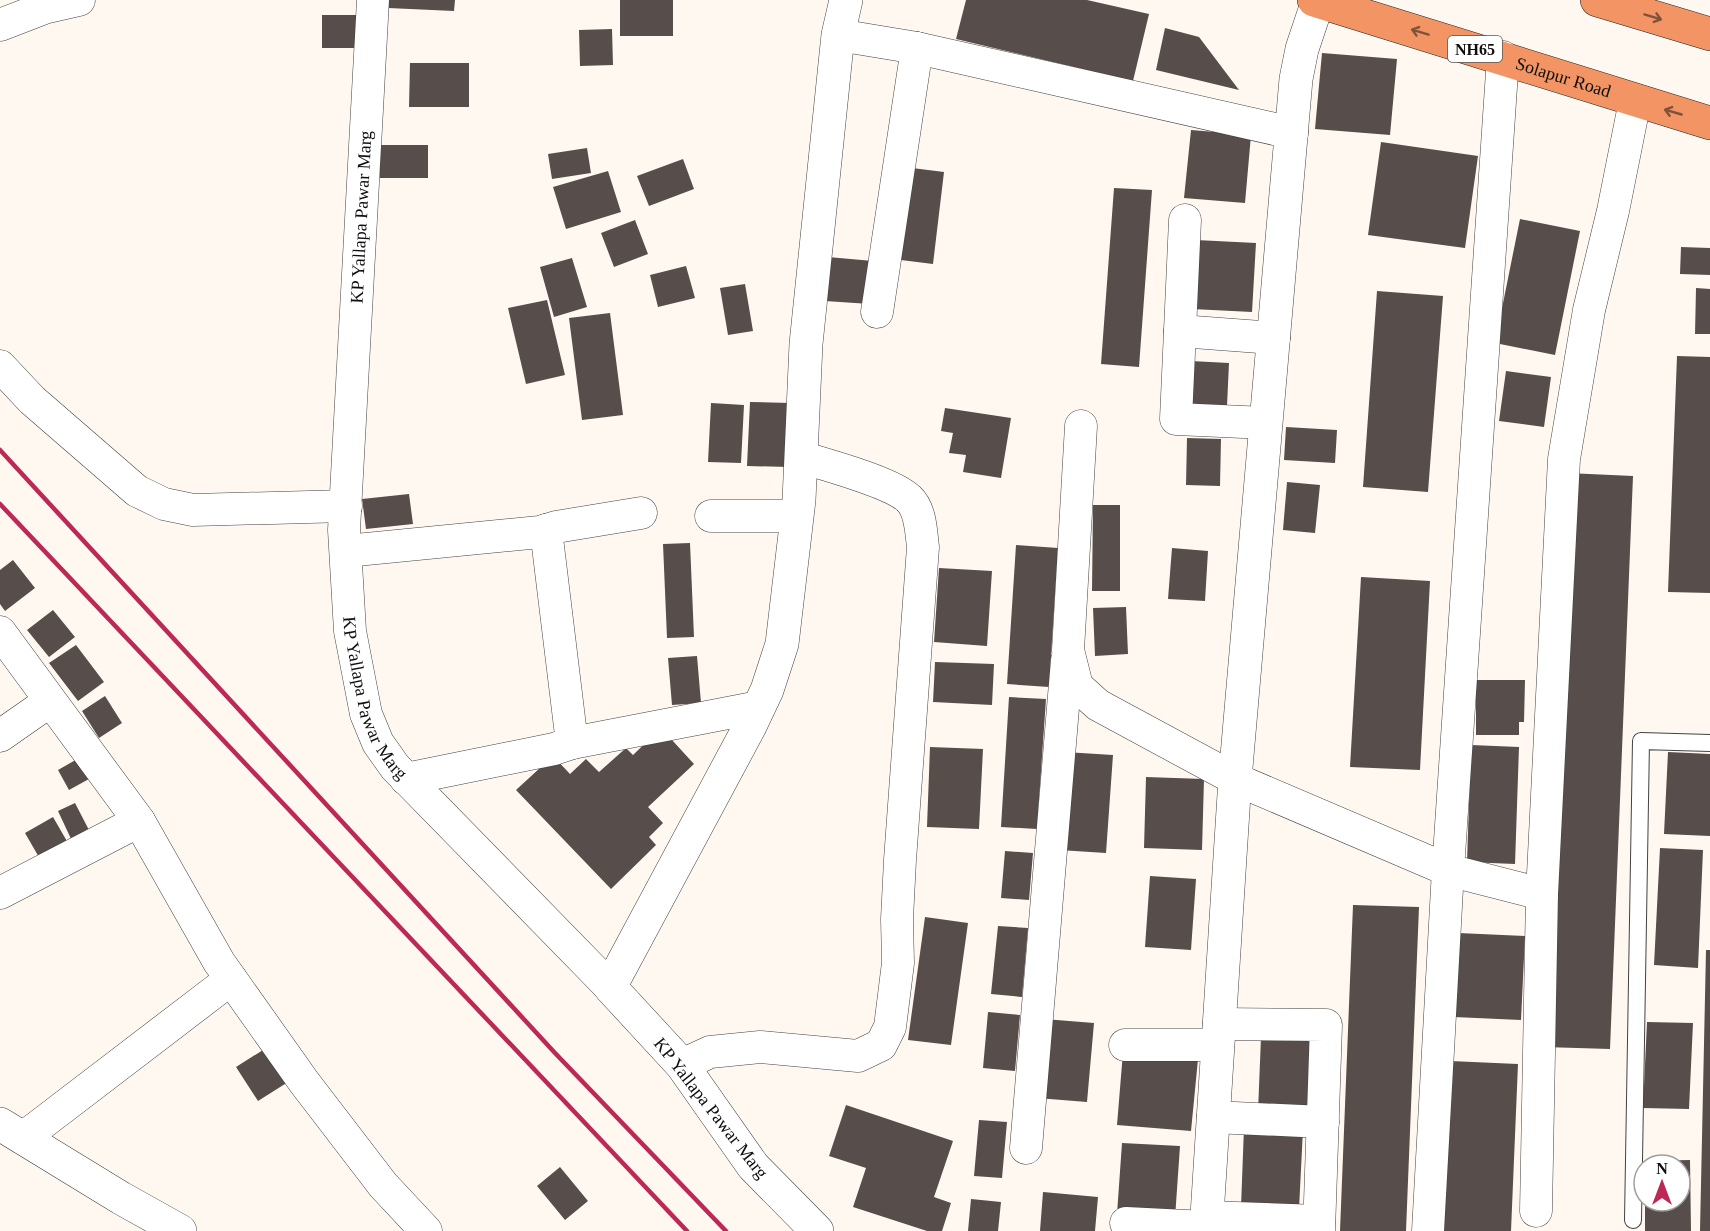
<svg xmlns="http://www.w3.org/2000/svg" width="1710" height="1231" font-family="'Times New Roman',serif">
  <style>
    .building { fill: #574d4b }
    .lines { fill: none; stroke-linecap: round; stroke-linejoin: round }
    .service-casing { stroke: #424242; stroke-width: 18 }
    .minor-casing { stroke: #424242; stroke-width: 33 }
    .tertiary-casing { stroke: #424242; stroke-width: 34 }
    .trunk-casing { stroke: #202020; stroke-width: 34 }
    .service { stroke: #fff; stroke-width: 16 }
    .minor { stroke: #fff; stroke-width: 32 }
    .tertiary { stroke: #fff; stroke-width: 33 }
    .trunk { stroke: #f29464; stroke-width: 33 }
    .rail { stroke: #bc2956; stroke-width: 4.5 }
    .oneway { stroke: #80523a }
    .labels { text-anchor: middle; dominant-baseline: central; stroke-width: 6; stroke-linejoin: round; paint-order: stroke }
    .shield { fill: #fff; stroke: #575757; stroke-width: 1.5 }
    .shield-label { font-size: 16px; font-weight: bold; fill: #0f0f0f }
    .street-label { font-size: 18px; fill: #0f0f0f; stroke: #fff }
  </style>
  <rect width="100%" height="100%" fill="#fff8f0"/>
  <path class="building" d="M 388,0 L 455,0 L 454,11 L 388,8 Z
    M 620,0 L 673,0 L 673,36 L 620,36 Z
    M 966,0 L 1087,0 L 1149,14 L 1133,81 L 956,39 Z
    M 322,15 L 358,15 L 358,48 L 322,48 Z
    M 1165,28 L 1199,37 L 1239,90 L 1156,70 Z
    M 612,29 L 613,65 L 580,66 L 579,30 Z
    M 1322,53 L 1397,59 L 1390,135 L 1315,129 Z
    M 410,63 L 469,63 L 469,107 L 409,107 Z
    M 1191,130 L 1251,135 L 1245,203 L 1184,198 Z
    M 1381,142 L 1478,156 L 1465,248 L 1368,235 Z
    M 380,145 L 428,145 L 428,178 L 380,178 Z
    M 587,148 L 591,173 L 552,179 L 548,154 Z
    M 683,159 L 694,189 L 649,206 L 637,176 Z
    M 904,167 L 944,172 L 933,264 L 893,259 Z
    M 608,171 L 621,212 L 566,229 L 553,187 Z
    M 1114,188 L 1152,190 L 1139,367 L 1101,364 Z
    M 1520,219 L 1580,231 L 1555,355 L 1495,343 Z
    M 635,220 L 648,254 L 614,267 L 601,233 Z
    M 1196,240 L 1256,243 L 1252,312 L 1192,309 Z
    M 1681,247 L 1710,248 L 1710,275 L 1680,274 Z
    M 828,257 L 873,261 L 870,304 L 825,301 Z
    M 572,258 L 587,307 L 554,317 L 540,267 Z
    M 686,266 L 695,298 L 658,307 L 650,275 Z
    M 745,284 L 753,331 L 728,335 L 720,288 Z
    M 1696,288 L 1710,289 L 1710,334 L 1695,334 Z
    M 1377,291 L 1443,296 L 1428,492 L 1363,487 Z
    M 547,300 L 565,375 L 526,384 L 508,308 Z
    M 610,313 L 623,415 L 582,420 L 569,318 Z
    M 1677,356 L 1710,357 L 1710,593 L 1668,592 Z
    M 1191,361 L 1229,363 L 1227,406 L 1189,404 Z
    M 1506,371 L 1551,377 L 1544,427 L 1499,421 Z
    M 750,402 L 790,403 L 788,467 L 747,466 Z
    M 711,403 L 744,405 L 741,463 L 708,462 Z
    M 945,408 L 1011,418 L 1001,478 L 963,472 L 966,455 L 949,453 L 953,433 L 941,431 Z
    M 1286,427 L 1337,430 L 1335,463 L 1284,460 Z
    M 1187,438 L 1221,439 L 1220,486 L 1186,485 Z
    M 1567,473 L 1633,476 L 1610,1049 L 1544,1047 Z
    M 1287,482 L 1320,485 L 1315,533 L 1283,530 Z
    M 409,494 L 413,524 L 366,529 L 362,499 Z
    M 1093,505 L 1120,505 L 1120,591 L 1092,591 Z
    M 690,543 L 694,637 L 667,638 L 663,544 Z
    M 1016,545 L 1058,548 L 1049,687 L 1007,684 Z
    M 1172,548 L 1208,551 L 1205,601 L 1168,599 Z
    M 13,560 L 35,588 L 5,611 L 0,604 L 0,570 Z
    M 939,568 L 992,571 L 987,646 L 934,642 Z
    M 1361,577 L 1430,581 L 1420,770 L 1350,767 Z
    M 1126,607 L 1128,654 L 1095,656 L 1093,608 Z
    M 53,610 L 75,637 L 49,657 L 27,630 Z
    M 76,645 L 104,682 L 78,701 L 49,663 Z
    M 697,656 L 701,703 L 672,705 L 668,658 Z
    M 935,662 L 994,664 L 992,705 L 933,702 Z
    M 1476,680 L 1525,680 L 1524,722 L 1519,722 L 1519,735 L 1476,735 Z
    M 105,696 L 122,723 L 99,738 L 82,711 Z
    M 1009,697 L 1046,699 L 1037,829 L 1001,827 Z
    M 661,728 L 694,764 L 648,807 L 663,823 L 649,837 L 656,845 L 611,889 L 516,790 L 553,756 L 570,774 L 586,759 L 599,772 L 626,748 L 633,755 Z
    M 1471,745 L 1519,747 L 1515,864 L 1467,862 Z
    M 930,747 L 983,749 L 979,829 L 927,827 Z
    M 1065,752 L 1113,755 L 1106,853 L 1059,850 Z
    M 1668,752 L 1710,754 L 1710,836 L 1664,834 Z
    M 86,754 L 98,774 L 69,790 L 58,770 Z
    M 1146,777 L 1204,779 L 1202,850 L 1144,848 Z
    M 75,803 L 90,832 L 72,841 L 58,811 Z
    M 53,817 L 68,843 L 40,859 L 25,833 Z
    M 1660,848 L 1703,850 L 1698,968 L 1654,965 Z
    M 1005,851 L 1033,853 L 1029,900 L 1001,898 Z
    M 1150,876 L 1196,879 L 1191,950 L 1145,947 Z
    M 1353,905 L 1419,907 L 1406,1231 L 1340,1231 Z
    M 925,917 L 968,923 L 951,1045 L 908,1040 Z
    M 998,926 L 1028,928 L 1022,997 L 991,994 Z
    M 1458,933 L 1525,936 L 1521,1020 L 1454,1017 Z
    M 1706,950 L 1710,950 L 1710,1231 L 1700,1231 Z
    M 988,1012 L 1020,1015 L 1015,1071 L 983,1068 Z
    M 1044,1019 L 1094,1023 L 1087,1102 L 1037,1098 Z
    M 1647,1022 L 1693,1023 L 1689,1109 L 1643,1108 Z
    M 1261,1037 L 1312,1039 L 1309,1114 L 1258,1112 Z
    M 274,1043 L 296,1077 L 258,1101 L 236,1067 Z
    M 1123,1052 L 1198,1059 L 1191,1131 L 1117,1125 Z
    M 1450,1061 L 1518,1064 L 1511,1231 L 1443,1231 Z
    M 846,1105 L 953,1141 L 934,1197 L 951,1203 L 942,1231 L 927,1231 L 853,1207 L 866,1168 L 829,1156 Z
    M 979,1120 L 1007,1122 L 1002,1178 L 974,1176 Z
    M 1244,1127 L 1303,1129 L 1299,1209 L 1241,1207 Z
    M 1122,1143 L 1180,1146 L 1175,1218 L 1117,1214 Z
    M 1690,1160 L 1691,1231 L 1645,1231 L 1645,1201 L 1680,1201 L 1680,1165 L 1644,1165 L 1644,1161 Z
    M 560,1167 L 588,1201 L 565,1220 L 537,1186 Z
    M 1043,1192 L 1098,1197 L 1095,1231 L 1040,1231 Z
    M 971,1199 L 1001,1202 L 998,1231 L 968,1231 Z"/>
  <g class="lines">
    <g class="service-casing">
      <path id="service" d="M 1633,1220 L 1641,741 L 1710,743"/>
    </g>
    <g class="minor-casing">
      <g id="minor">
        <path id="s1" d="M 373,0 L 344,530 L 350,631 L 366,714 L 378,743 L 395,767 L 610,987"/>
        <path d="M 0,25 L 44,8 L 79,0"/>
        <path d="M 838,35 L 917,48 L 1292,133"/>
        <path d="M 1185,220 L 1176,419 L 1266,423"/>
        <path d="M 877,312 L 917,48"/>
        <path d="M 1180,331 L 1274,338"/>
        <path d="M 0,366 L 32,400 L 137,491 L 164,504 L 193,510 L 346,506"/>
        <path d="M 1081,426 L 1068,650 L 1077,686 L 1098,705 L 1235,779 L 1448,870 L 1542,894"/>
        <path d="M 711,516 L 797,516"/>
        <path d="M 346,551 L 540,532 L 556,527 L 641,513"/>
        <path d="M 0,632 L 139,821 L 219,962 L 304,1082 L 383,1185 L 426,1231"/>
        <path d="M 0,736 L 50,701"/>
        <path d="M 572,743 L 759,707"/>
        <path d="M 406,779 L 554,749 L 572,743 L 546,530"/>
        <path d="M 0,893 L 139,821"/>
        <path d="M 1219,1024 L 1326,1025 L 1319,1231"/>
        <path d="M 1125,1045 L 1218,1045"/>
        <path d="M 682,1065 L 710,1052 L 760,1047 L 858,1056 L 881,1045 L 890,1027 L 898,963 L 897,919 L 900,860 L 923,547 C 921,532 921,510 909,499 C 892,482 826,465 801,457"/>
        <path d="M 1213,1117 L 1323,1122"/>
        <path d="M 23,1138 L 231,979"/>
        <path d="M 1026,1148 L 1067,660"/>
        <path d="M 1536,1211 L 1542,894 L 1564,459 L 1589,310 L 1613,211 L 1635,101"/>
        <path d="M 1207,1217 L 1319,1221"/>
        <path d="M 1126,1223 L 1206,1227"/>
        <path d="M 1428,1231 L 1448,870 L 1503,57"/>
      </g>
    </g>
    <g class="tertiary-casing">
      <path id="tertiary" d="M 0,1124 L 121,1198 L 180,1231
        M 817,1231 L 753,1166 L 682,1065 L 610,987 L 750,726 L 767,690 L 782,644 L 799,500 L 806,344 L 838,35 L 846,0
        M 1206,1231 L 1235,779 L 1296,79 L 1302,49 L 1318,1"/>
    </g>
    <g class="trunk-casing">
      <g id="trunk">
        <path id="s2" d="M 1314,0 L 1710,123"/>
        <path d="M 1597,0 L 1710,34"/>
      </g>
    </g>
    <use href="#service" class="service"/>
    <use href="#minor" class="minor"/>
    <use href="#tertiary" class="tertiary"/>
    <use href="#trunk" class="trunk"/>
    <path class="rail" d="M 0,450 L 555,1053 L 726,1231
      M 0,504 L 687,1231"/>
  </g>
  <defs><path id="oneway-shaft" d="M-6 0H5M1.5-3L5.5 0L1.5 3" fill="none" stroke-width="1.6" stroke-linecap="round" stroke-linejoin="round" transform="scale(1.5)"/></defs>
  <g class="oneway">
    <use href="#oneway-shaft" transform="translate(1653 17) rotate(17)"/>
    <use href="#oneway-shaft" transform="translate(1420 32) rotate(-163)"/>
    <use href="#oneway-shaft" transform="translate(1673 112) rotate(-164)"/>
  </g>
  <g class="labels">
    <rect class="shield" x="1448" y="36" width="54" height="26" rx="4.5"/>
    <g class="shield-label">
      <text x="1475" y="49">NH65</text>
    </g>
    <g class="street-label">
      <text stroke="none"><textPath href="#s2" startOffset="261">Solapur Road</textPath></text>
      <text transform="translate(361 217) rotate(-87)">KP Yallapa Pawar Marg</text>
      <text stroke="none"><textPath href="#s1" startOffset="704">KP Yallapa Pawar Marg</textPath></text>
      <text transform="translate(711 1108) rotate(52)">KP Yallapa Pawar Marg</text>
    </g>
  </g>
  <g transform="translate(1662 1183)"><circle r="28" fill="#ffffff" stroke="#9f9f9f" stroke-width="1.5"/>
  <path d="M0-4.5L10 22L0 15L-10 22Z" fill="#bc2956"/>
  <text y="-9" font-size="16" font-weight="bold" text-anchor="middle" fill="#0f0f0f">N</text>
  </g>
</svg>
